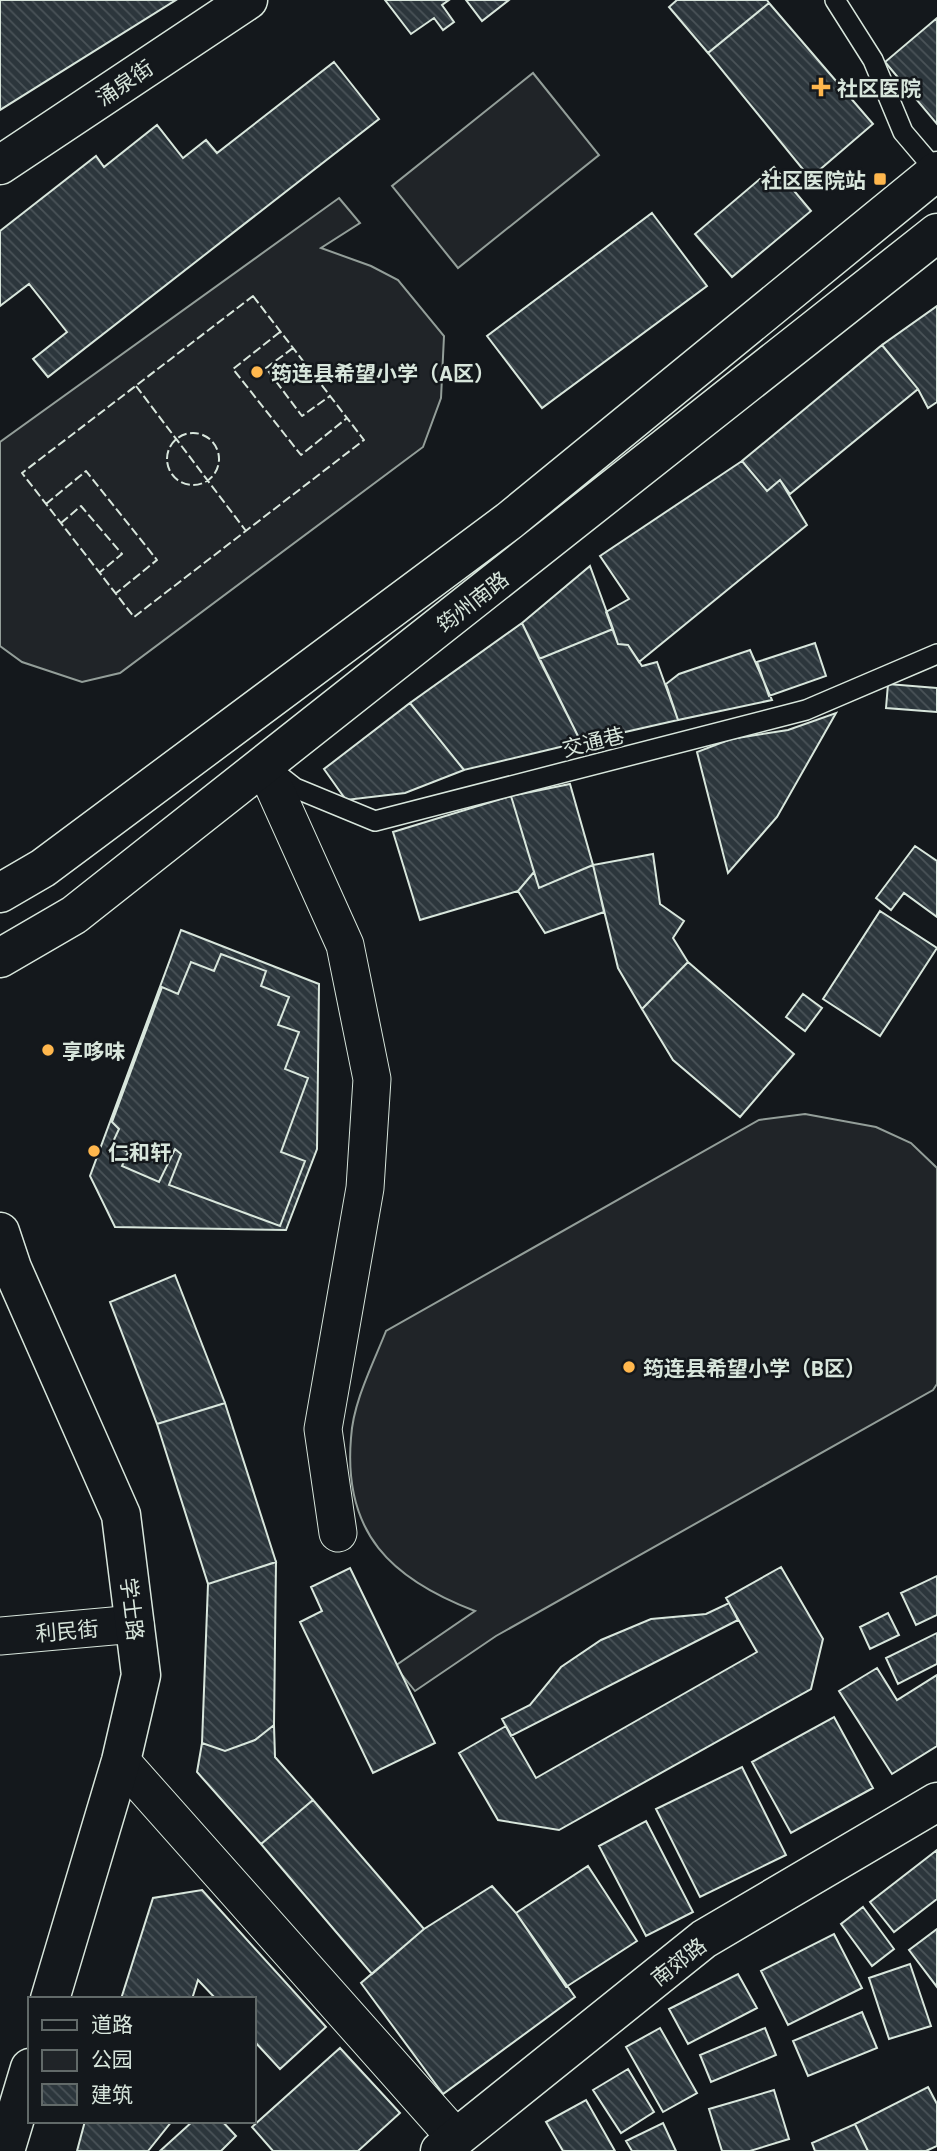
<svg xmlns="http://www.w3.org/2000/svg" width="937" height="2151" font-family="Barlow,'Noto Sans SC',sans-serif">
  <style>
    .green { fill: #202428; stroke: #939e99; stroke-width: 2 }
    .building { fill: url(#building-back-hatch); stroke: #d8e6dc; stroke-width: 2 }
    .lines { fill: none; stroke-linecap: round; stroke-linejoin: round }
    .lane-casing { stroke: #d8e6dc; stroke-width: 22 }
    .street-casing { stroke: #d8e6dc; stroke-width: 39 }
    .secondary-casing { stroke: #d8e6dc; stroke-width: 41 }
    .primary-casing { stroke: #d8e6dc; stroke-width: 41 }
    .lane { stroke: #14181c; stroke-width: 19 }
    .street { stroke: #14181c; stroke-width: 37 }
    .secondary { stroke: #14181c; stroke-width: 38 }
    .primary { stroke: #14181c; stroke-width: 38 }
    .fence { stroke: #d8e6dc; stroke-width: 2; stroke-dasharray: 9 3.5; stroke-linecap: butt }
    .poi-dot { fill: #ffb74d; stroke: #14181c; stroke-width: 2.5 }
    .labels { text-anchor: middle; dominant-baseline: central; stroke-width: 5; stroke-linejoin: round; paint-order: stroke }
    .street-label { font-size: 21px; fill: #d8e6dc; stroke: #14181c }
    .poi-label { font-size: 21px; font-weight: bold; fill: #d8e6dc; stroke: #14181c; text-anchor: start }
  </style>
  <defs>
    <pattern id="building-back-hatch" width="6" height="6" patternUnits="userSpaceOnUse" patternTransform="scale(1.75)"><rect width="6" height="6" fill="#2c363c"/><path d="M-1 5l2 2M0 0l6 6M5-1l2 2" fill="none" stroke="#4a5358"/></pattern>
  </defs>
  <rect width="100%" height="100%" fill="#14181c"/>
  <path class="green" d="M 533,73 L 599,155 L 458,268 L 392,186 Z
    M 339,198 L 360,223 L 321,248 L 371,266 L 398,280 L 444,336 L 441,398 L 423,447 L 120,673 L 82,682 L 22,662 L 0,646 L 0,442 Z
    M 805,1114 L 876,1127 L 911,1143 L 937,1168 L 937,1384 L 933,1390 L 496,1636 L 415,1691 L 395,1666 L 475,1611 C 391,1579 343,1533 351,1438 C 353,1402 373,1364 386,1331 L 759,1120 Z"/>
  <path class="building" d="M 0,0 L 176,0 L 0,110 Z
    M 385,0 L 449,0 L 442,5 L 454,22 L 443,30 L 434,18 L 411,34 Z
    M 466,0 L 509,0 L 482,21 Z
    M 677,0 L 767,0 L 769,3 L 708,53 L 669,7 Z
    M 769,3 L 873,124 L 810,178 L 708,53 Z
    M 937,18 L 937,124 L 885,62 Z
    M 334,62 L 379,119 L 48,377 L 33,359 L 67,332 L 29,284 L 0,306 L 0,231 L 96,156 L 104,167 L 157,125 L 183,158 L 206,140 L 217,153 Z
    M 774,167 L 811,211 L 732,277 L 695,234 Z
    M 652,213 L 707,286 L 542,408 L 487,336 Z
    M 937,306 L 937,402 L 928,408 L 918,389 L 882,345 Z
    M 882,345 L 918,389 L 790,494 L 780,480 L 767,491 L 742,461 Z
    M 742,461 L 767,491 L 780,480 L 807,525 L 639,662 L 628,645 L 618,644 L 606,612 L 629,599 L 600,556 Z
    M 590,566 L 613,629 L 539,659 L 522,623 Z
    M 522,623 L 581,742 L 464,770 L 410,703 Z
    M 613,629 L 618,644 L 628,645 L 642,666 L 657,662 L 678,720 L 581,742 L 539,659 Z
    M 815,643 L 826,676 L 769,696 L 757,662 Z
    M 750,650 L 772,700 L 678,720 L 666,684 L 679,674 Z
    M 888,684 L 937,688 L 937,712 L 886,708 Z
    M 410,703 L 464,770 L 405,793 L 346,800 L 324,769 Z
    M 836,713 L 777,817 L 728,873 L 697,752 L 731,739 L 788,730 Z
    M 570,784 L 593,865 L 539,888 L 511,796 Z
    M 511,796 L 534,872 L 518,891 L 420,920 L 393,832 Z
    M 915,846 L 937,861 L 937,917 L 904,893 L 891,910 L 876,898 Z
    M 653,854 L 660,904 L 684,921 L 673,938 L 688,962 L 642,1009 L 618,968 L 593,865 Z
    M 593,865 L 604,912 L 545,933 L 518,891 L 534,872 L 539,888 Z
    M 880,911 L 937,948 L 880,1036 L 823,999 Z
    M 181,930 L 319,984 L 317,1149 L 286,1230 L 115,1227 L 90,1176 Z
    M 221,954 L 266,971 L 261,986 L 289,997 L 278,1025 L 299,1032 L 285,1069 L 308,1078 L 281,1152 L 305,1161 L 280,1226 L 169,1185 L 181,1154 L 175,1149 L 159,1182 L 122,1166 L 128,1152 L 112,1144 L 119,1129 L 112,1122 L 162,987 L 178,994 L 191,962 L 214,971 Z
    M 688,962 L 794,1054 L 740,1117 L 673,1060 L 642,1009 Z
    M 803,994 L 822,1008 L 805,1031 L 786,1017 Z
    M 175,1275 L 225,1403 L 157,1424 L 110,1302 Z
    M 225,1403 L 276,1562 L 208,1584 L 157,1424 Z
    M 276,1562 L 274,1725 L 255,1740 L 225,1751 L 202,1743 L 208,1584 Z
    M 781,1567 L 823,1639 L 811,1689 L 559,1830 L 498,1820 L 459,1753 L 506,1726 L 536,1778 L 757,1652 L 726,1598 Z
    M 350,1568 L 435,1743 L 373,1773 L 300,1622 L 322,1611 L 311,1587 Z
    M 937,1576 L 937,1615 L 916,1625 L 901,1593 Z
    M 729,1603 L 738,1620 L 511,1736 L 502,1719 L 530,1705 L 561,1667 L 601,1640 L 651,1619 L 706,1614 Z
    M 888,1613 L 899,1635 L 870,1649 L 860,1627 Z
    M 937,1633 L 937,1664 L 898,1684 L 886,1658 Z
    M 877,1668 L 897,1700 L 937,1675 L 937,1746 L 892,1774 L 839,1691 Z
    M 834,1717 L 873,1788 L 791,1833 L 752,1762 Z
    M 274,1725 L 275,1757 L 313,1800 L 261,1844 L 197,1772 L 202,1743 L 225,1751 L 255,1740 Z
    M 742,1767 L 786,1855 L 700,1897 L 656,1809 Z
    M 313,1800 L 424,1929 L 372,1974 L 261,1844 Z
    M 646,1821 L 693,1912 L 646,1936 L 599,1846 Z
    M 937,1850 L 937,1899 L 894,1932 L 870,1902 Z
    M 588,1866 L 637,1941 L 566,1987 L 516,1913 Z
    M 492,1886 L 516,1913 L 575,1997 L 443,2094 L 361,1983 L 424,1929 Z
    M 202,1890 L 326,2027 L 280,2069 L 254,2041 L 254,1999 L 216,1999 L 198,1980 L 192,1999 L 121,1999 L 153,1898 Z
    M 863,1907 L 894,1949 L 872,1966 L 841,1924 Z
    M 937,1929 L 937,1987 L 909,1950 Z
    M 834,1934 L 862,1988 L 788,2025 L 761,1971 Z
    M 910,1964 L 931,2026 L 889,2039 L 869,1978 Z
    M 738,1974 L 757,2008 L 688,2044 L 669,2009 Z
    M 862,2012 L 877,2048 L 808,2076 L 793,2041 Z
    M 660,2028 L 697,2093 L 663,2112 L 626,2047 Z
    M 765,2028 L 776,2055 L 711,2082 L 700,2055 Z
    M 340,2048 L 400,2113 L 358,2151 L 273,2151 L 252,2127 Z
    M 628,2069 L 654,2112 L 621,2133 L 593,2090 Z
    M 928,2087 L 937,2104 L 937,2146 L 926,2151 L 868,2151 L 855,2124 Z
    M 774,2090 L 789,2139 L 750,2151 L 722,2151 L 709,2109 Z
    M 586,2100 L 615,2151 L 563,2151 L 546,2122 Z
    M 85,2121 L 172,2121 L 148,2151 L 77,2151 Z
    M 193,2121 L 222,2121 L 236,2136 L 221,2151 L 160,2151 Z
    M 663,2123 L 676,2151 L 632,2151 L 626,2141 Z
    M 855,2124 L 868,2151 L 815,2151 L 812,2143 Z"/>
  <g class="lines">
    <g class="lane-casing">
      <path id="lane" d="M 835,0 L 873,60 L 903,132 L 937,172
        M 272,770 L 295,788 L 375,821 L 806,710 L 937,654"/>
    </g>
    <g class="street-casing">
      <path id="street" d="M 264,765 L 345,945 L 372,1079 L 365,1188 L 323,1429 L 338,1533
        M 0,1636 L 135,1624
        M 121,1761 L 456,2138"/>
    </g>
    <g class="secondary-casing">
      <path id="secondary" d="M 0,165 L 248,0
        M 0,893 L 43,868 L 509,521 L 937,171
        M 0,958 L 74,915 L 937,233
        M 0,1232 L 12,1268 L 121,1515 L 141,1675 L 121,1761 L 50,1999
        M 5,2151 L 30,2068"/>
    </g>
    <g class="primary-casing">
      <path id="primary" d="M 440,2151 L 704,1939 L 937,1802"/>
    </g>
    <use href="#lane" class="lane"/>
    <use href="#street" class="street"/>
    <use href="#secondary" class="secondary"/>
    <use href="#primary" class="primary"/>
    <path class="fence" d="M 253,296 L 364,440 L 134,617 L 22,473 Z
      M 280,332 L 233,369 L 301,455 L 347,418
      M 293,348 L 266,368 L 302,416 L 330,396
      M 136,386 L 246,531
      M167 459a26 26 0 1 1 52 0a26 26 0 1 1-52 0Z
      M 46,504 L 86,471 L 157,560 L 115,594
      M 61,523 L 81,506 L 122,554 L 99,573"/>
  </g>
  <g class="poi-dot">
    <path d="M817.5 76.5h7v7h7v7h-7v7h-7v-7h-7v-7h7z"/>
    <rect x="873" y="172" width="14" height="14" rx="3.5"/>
    <circle cx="257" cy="372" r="7"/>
    <circle cx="48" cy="1050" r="7"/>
    <circle cx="94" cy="1151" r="7"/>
    <circle cx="629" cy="1367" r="7"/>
  </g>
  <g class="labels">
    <g class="street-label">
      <text transform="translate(124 82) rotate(-34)">涌泉街</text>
      <text transform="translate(472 601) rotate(-38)">筠州南路</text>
      <text transform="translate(593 741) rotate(-14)">交通巷</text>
      <text transform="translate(133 1609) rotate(83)">学士路</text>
      <text transform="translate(67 1630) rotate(-5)">利民街</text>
      <text transform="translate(678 1961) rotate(-38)">南郊路</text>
    </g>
    <g class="poi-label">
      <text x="837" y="87">社区医院</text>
      <text x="866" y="179" text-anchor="end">社区医院站</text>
      <text x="271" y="372">筠连县希望小学（A区）</text>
      <text x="62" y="1050">享哆味</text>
      <text x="108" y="1151">仁和轩</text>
      <text x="643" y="1367">筠连县希望小学（B区）</text>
    </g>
  </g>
  <rect x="28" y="1997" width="228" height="126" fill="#14181c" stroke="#626a69" stroke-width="2"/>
  <rect x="42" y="2020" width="35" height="10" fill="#14181c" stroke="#626a69" stroke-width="2"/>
  <text x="91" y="2032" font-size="21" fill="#d8e6dc">道路</text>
  <rect x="42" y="2050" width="35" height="21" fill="#202428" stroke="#626a69" stroke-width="2"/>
  <text x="91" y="2067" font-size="21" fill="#d8e6dc">公园</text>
  <rect x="42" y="2084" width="35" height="21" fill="url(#building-back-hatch)" stroke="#626a69" stroke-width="2"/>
  <text x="91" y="2102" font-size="21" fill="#d8e6dc">建筑</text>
</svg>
